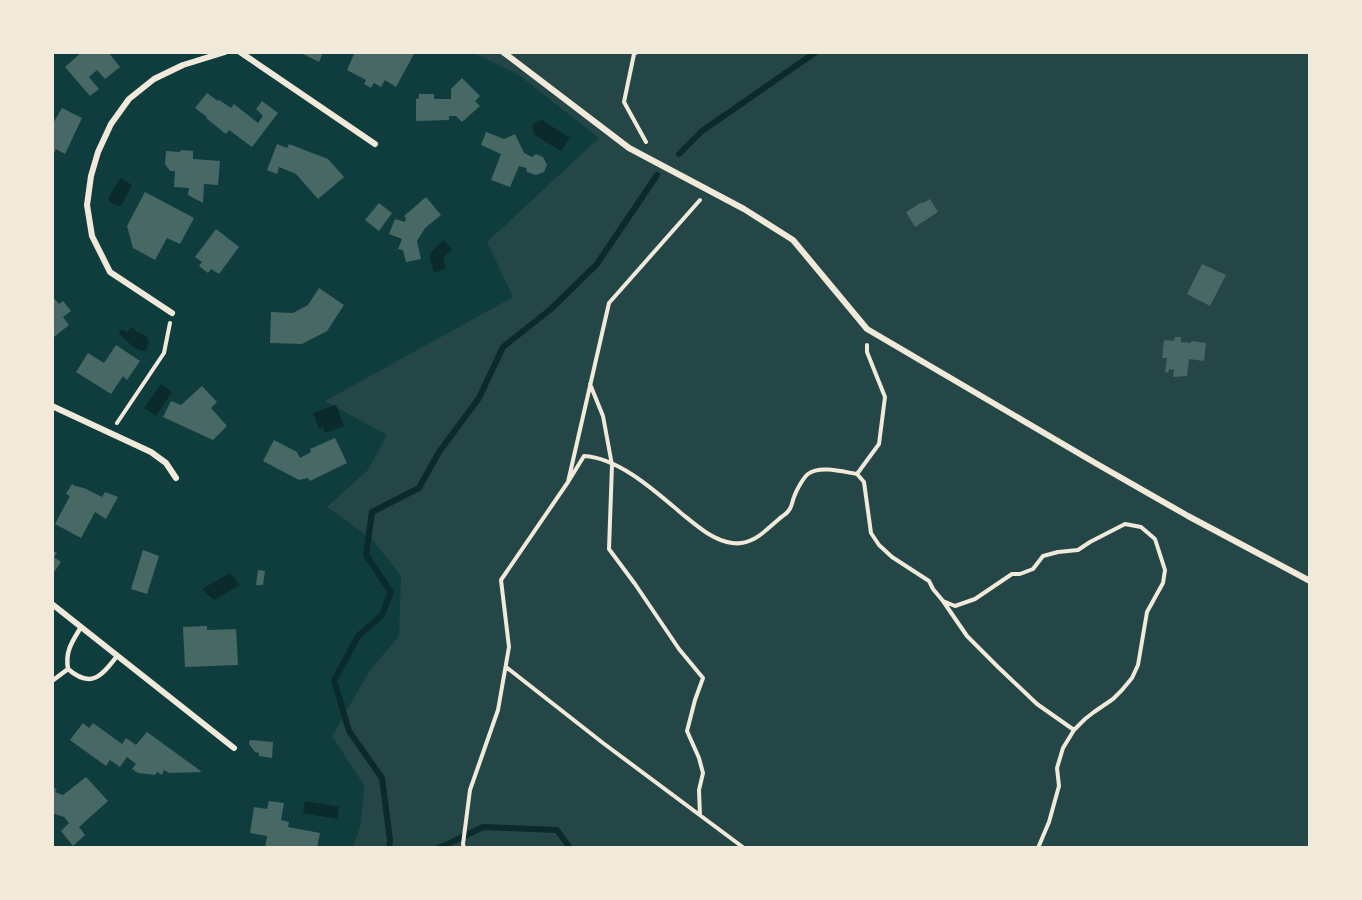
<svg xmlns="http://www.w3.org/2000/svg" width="1362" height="900" font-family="'Archivo Narrow',sans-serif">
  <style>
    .green { fill: #244646 }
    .water { fill: #0a2a2b }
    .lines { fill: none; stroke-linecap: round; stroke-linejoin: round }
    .stream { stroke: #0a2a2b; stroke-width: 6 }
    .building { fill: #486865 }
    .path { stroke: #f1e9da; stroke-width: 4 }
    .service { stroke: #f1e9da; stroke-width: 4.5 }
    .minor { stroke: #f1e9da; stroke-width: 6 }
  </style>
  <rect width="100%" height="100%" fill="#0f3d3e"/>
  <path class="green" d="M 474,53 L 1309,53 L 1309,847 L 353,847 L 361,824 L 364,785 L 332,736 L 370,670 L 399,636 L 401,576 L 372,539 L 327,507 L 368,470 L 387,435 L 325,401 L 513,297 L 487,242 L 599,138 L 519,75 Z"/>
  <path class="water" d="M 542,120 L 570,138 L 561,151 L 533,134 L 534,132 L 532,126 L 535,122 Z
    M 120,178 L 132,185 L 121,206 C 115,206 111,204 108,199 Z
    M 444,240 L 452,250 L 443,258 L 446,268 L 440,271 L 434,272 C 427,252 429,254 444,240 Z
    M 132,327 L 138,333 L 145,335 L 149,342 L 146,351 C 133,351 129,341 120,335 L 119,332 L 121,330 L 124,330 L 127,332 Z
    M 161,384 L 172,392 L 156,416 L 144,408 Z
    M 336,405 L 344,426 L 325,433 L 323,427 L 319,429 L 313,413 Z
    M 230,573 L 240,585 L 214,600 L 202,589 Z
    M 305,801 L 339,807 L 337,819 L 303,813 Z"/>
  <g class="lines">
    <path class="stream" d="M 679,154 L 702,131 L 816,52
      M 389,848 L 390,840 L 382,778 L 349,731 L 334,680 L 359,635 L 382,615 L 391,592 L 366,555 L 372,512 L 419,488 L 439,452 L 479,398 L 503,347 L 551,309 L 597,264 L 657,175
      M 438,848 L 448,844 L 483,827 L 557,830 L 570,848"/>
  </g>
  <path class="building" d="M 82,52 L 108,52 L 120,67 L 105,79 L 97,70 L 89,77 L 99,89 L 90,96 L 65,67 Z
    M 304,52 L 323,52 L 319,62 L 303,54 Z
    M 355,52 L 415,52 L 396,87 L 385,80 L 381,87 L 374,83 L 371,88 L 364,84 L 366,80 L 347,70 Z
    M 462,78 L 480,96 L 475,101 L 480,106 L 462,122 L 456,116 L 449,116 L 449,120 L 416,121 L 416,99 L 419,98 L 419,94 L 434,94 L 434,99 L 451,99 L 451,89 Z
    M 207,93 L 218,101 L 219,100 L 231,108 L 234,104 L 258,123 L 263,116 L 256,109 L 262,101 L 278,113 L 252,147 L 229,130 L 226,134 L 206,118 L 207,117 L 195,108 Z
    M 62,108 L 82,118 L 65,154 L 56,149 L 52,157 L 52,125 Z
    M 486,132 L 504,139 L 515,134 L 524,153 L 532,157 L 536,154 L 543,157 L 547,165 L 544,172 L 536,175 L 527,172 L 526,168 L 519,166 L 510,187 L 491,180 L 501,154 L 481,145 Z
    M 277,144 L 287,148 L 289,144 L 328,159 L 344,177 L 318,199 L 296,174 L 279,167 L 277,174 L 267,170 Z
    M 181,150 L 193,151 L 193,159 L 220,161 L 218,185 L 204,184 L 203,203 L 188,195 L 189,188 L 174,187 L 175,171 L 170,171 L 165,164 L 166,151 L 180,152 Z
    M 145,192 L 194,218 L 180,244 L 167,238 L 155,260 L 133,248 L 127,226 Z
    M 426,197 L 441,215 L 425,228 L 417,241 L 421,259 L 406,262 L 403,250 L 398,249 L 402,239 L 389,234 L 395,219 L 405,222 L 406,218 L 404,216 Z
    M 930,199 L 938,212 L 915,227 L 906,212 L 922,202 L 923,203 Z
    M 379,203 L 392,213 L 379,231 L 365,220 Z
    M 216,229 L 239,247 L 219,274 L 211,269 L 208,273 L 199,266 L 202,262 L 195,257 Z
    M 1202,264 L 1226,275 L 1210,306 L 1187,294 Z
    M 319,288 L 344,305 L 327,331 L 302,344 L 270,343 L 271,312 L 293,313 L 308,305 Z
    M 52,296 L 59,304 L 63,301 L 71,311 L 63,317 L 69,325 L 54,337 Z
    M 1175,337 L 1181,337 L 1181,342 L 1191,343 L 1191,341 L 1206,343 L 1204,361 L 1189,359 L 1187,376 L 1173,377 L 1174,370 L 1169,369 L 1168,373 L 1165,372 L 1167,358 L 1162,358 L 1164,340 L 1174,341 Z
    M 116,345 L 140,361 L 127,380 L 123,376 L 111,394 L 76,372 L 88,353 L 104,363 Z
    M 202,386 L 217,402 L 211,408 L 227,426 L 213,440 L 163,417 L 171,401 L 181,405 Z
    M 335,438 L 347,463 L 310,481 L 308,478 L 299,480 L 263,461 L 274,440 L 297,452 L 300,458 L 311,452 L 310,449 Z
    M 72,484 L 75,486 L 84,488 L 102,497 L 105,492 L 118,497 L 106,519 L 95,512 L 81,538 L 55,524 L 70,496 L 66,494 Z
    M 52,550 L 57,553 L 54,557 L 61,562 L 52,575 Z
    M 143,550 L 159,556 L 147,594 L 131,589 Z
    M 258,570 L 265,571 L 263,585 L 256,585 Z
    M 207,626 L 207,630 L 236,629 L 238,665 L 185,667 L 183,627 Z
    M 83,723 L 89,728 L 93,723 L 122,744 L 126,738 L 136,745 L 147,732 L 202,772 L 169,773 L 164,770 L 162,775 L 157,772 L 155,775 L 138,773 L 132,769 L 136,764 L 127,757 L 120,767 L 110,760 L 106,766 L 70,740 Z
    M 250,740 L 273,742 L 272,758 L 259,756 L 259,753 L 255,752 L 249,744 Z
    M 86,777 L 108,801 L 79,827 L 85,835 L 73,846 L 61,831 L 69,823 L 64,817 L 52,813 L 52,787 L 57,789 L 55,792 L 63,795 Z
    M 269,801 L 284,803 L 281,820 L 289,822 L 288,827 L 320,833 L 317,848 L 265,848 L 267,836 L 250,833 L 254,807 L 267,809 Z"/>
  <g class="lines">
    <path class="path" d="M 637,52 L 634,54 L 624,102 L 646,142
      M 590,384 L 603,416 L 612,465 L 609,549 L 635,584 L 679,649 L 703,678 L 695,700 L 687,731 L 699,758 L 703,773 L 699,790 L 700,815
      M 117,423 L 164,353 L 170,323
      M 857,474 L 879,444 L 885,397 L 867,352 L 867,345
      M 568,482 L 584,456 C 619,458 655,491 681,513 C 696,525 712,540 732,543 C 752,546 765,531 779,519 C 782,516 787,514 789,510 C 792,507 792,502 794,497 C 796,491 803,478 808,474 C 820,465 844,472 857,474 L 864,482 L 871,533 L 879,545 L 892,557 L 929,581 L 933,589 L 943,601 L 955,606 L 975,599 L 1012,574 L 1020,574 L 1033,569 L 1043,556 L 1058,552 L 1078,550 L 1090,542 L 1125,524 L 1141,527 L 1155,539 L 1165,570 L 1163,583 L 1147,612 L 1138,665 L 1132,678 L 1122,690 L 1113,699 L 1094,712 L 1085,719 L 1074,730 L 1063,748 L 1057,768 L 1059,786 L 1049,822 L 1038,848
      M 943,601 L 967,636 L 998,667 L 1037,704 L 1074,730
      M 506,667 L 603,743 L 744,848
      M 464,848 L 463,844 L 470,790 L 498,710 L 509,647 L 501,580 L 568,482 L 609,303 L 700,200"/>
    <path class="service" d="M 81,627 C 72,642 65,651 68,669 C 91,689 102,676 117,656
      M 52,681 L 68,669"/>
    <path class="minor" d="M 240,52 L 375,144
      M 503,52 L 629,148 L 744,209 L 793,240 L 867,329 L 1097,464 L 1188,516 L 1310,581
      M 172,313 L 110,272 L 92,236 L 87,205 L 91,176 L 98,152 L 111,124 L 129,99 L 154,79 L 183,65 L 225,52
      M 52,406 L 151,452 L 166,463 L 176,478
      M 52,604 L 234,748"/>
  </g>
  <rect width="1362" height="900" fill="none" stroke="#f1e9da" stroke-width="108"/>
</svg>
